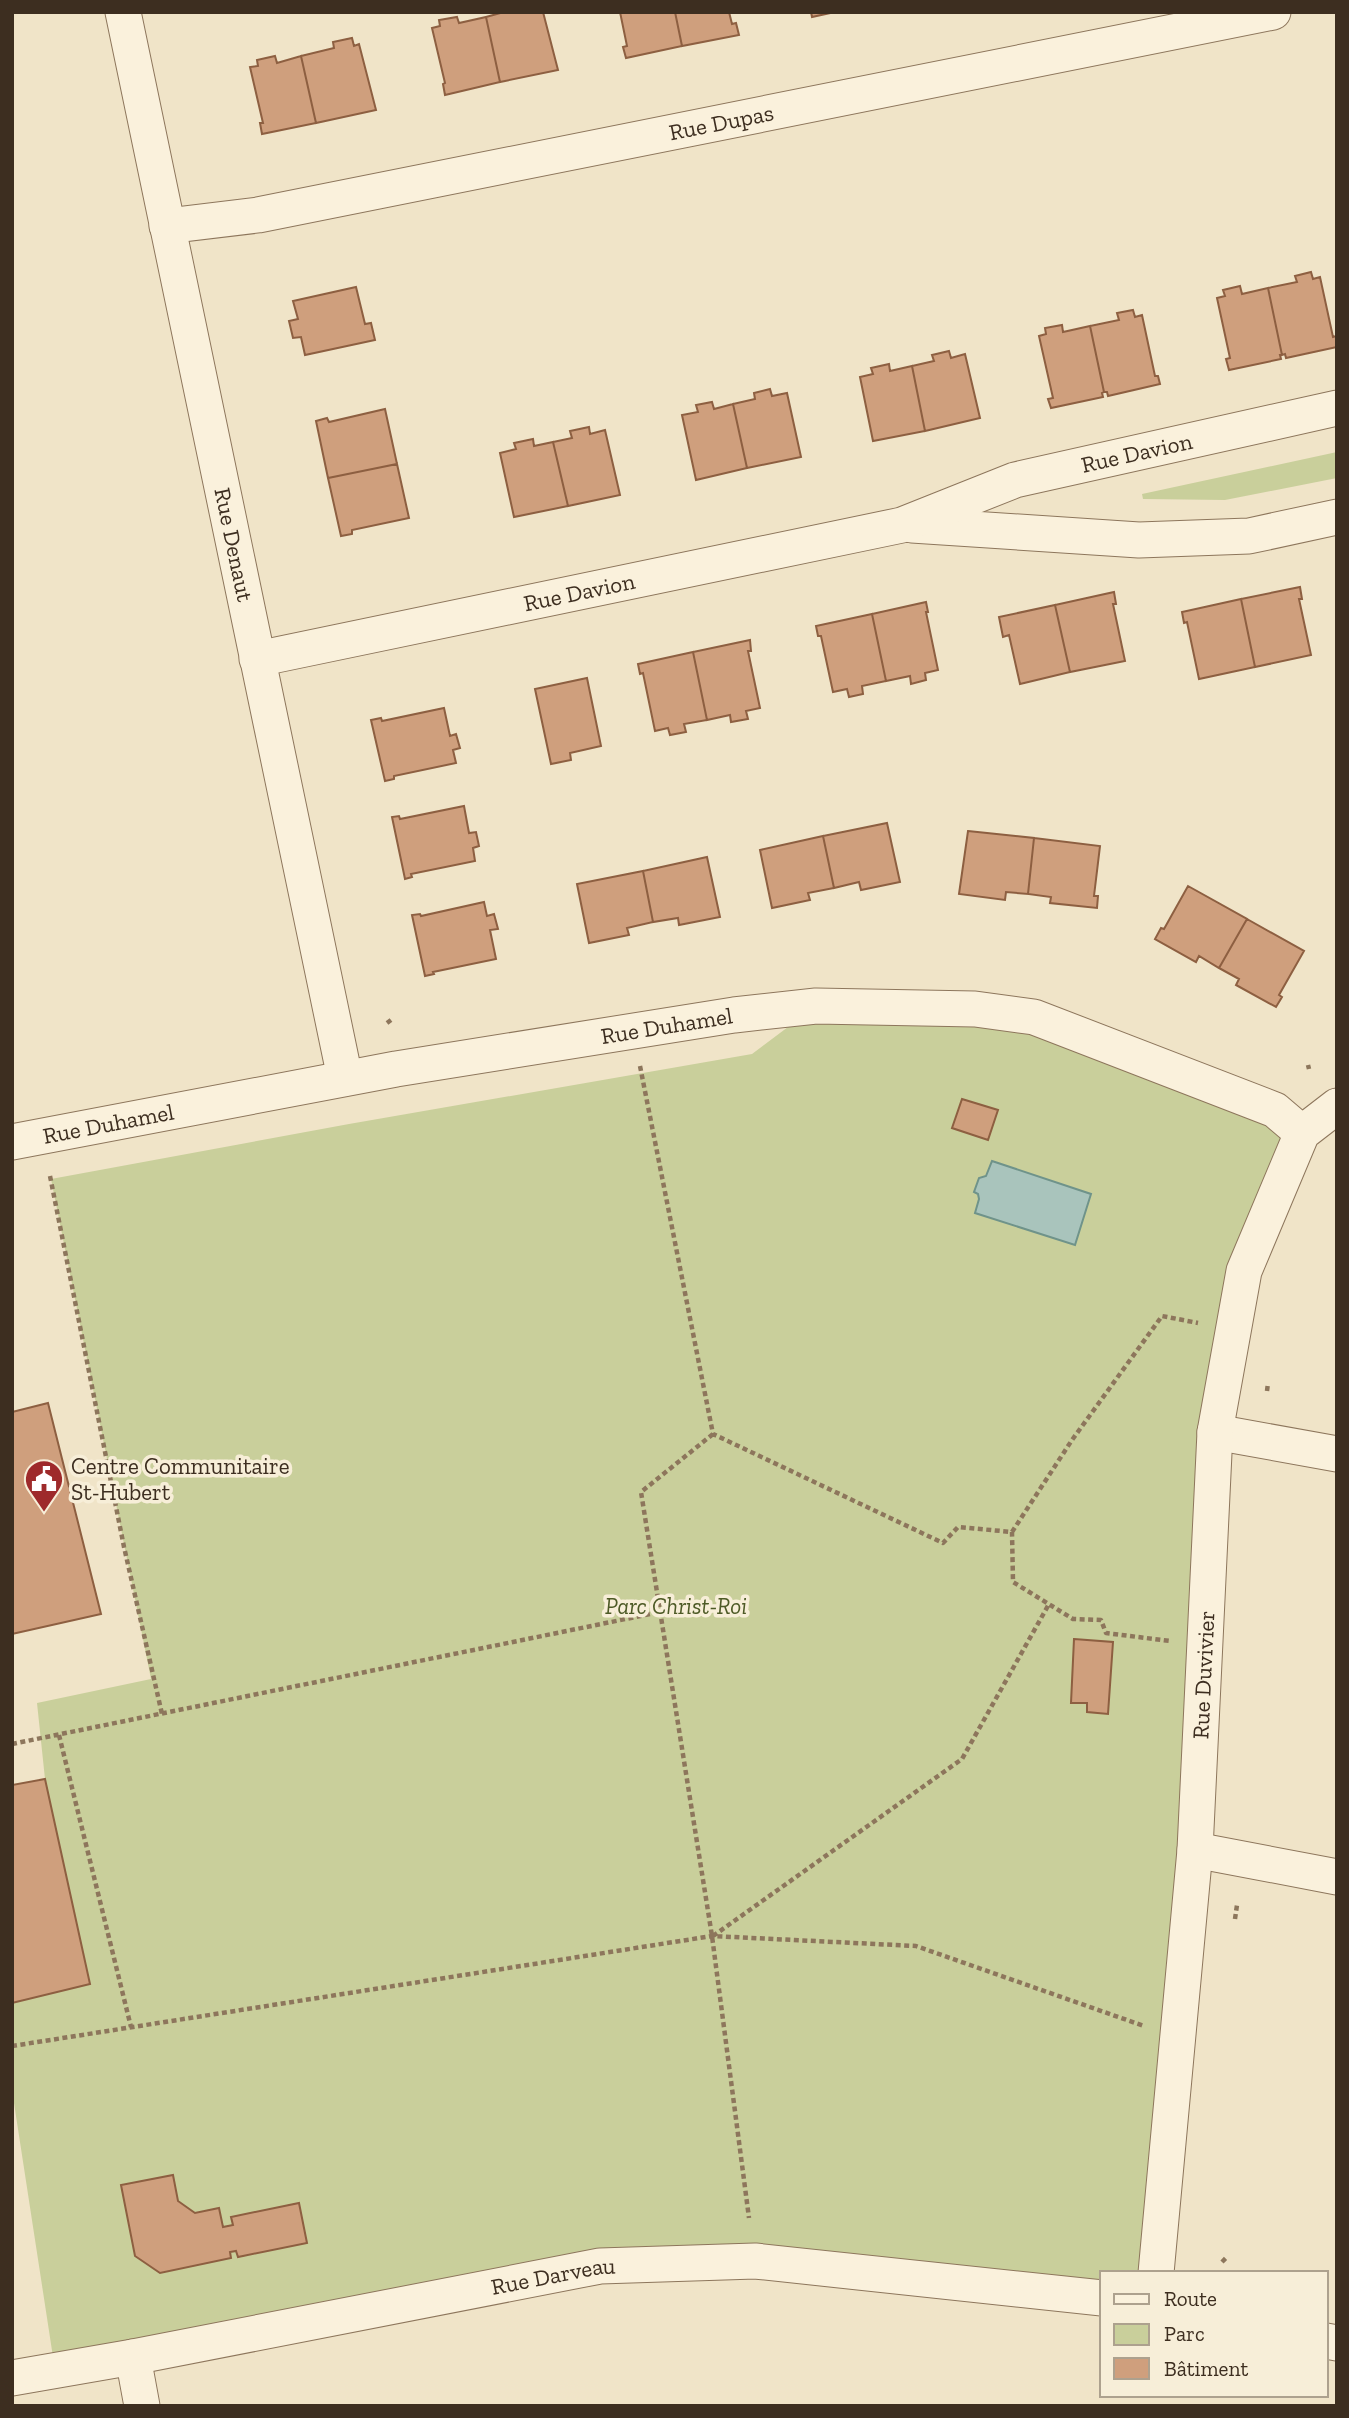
<svg xmlns="http://www.w3.org/2000/svg" width="1349" height="2418" font-family="'Zilla Slab',serif">
  <style>
    .green { fill: #c9cf9b }
    .water { fill: #a9c4bc; stroke: #6f938a; stroke-width: 2 }
    .building { fill: #cf9f7d; stroke: #8d5f41; stroke-width: 2 }
    .lines { fill: none; stroke-linecap: round; stroke-linejoin: round }
    .minor-casing { stroke: #8d765c; stroke-width: 37 }
    .path { stroke: #8d765c; stroke-width: 4.5; stroke-dasharray: 5 3.5; stroke-linecap: butt }
    .minor { stroke: #faf1dc; stroke-width: 35 }
    .labels { text-anchor: middle; dominant-baseline: central; stroke-width: 7; stroke-linejoin: round; paint-order: stroke }
    .street-label { font-size: 23px; fill: #3d2e20; stroke: #f7eed8 }
    .poi-label { font-size: 23px; fill: #3d2e20; stroke: #f7eed8; text-anchor: start }
    .park-label { font-size: 23px; font-style: italic; fill: #4d5a26; stroke: #f7eed8 }
  </style>
  <rect width="100%" height="100%" fill="#f0e4c8"/>
  <path class="green" d="M 1337,452 L 1337,478 L 1225,500 L 1143,499 L 1142,494 Z
    M 816,1006 L 975,1009 L 1302,1133 L 1244,1271 L 1156,2273 L 1102,2273 L 1102,2298 L 600,2266 L 55,2370 L 12,2090 L 12,2003 L 90,1983 L 45,1779 L 37,1703 L 151,1679 L 51,1179 L 349,1124 L 752,1054 Z"/>
  <path class="water" d="M 992,1161 L 1091,1194 L 1075,1245 L 975,1213 L 979,1199 L 978,1194 L 974,1192 L 979,1178 L 986,1176 Z"/>
  <path class="building" d="M 504,12 L 543,12 L 558,70 L 500,82 L 486,17 Z
    M 620,12 L 675,12 L 682,46 L 626,58 L 623,47 L 627,46 Z
    M 675,12 L 729,12 L 732,24 L 736,23 L 739,35 L 682,46 Z
    M 811,12 L 835,12 L 812,17 Z
    M 457,17 L 459,23 L 486,17 L 500,82 L 445,95 L 443,84 L 445,83 L 432,28 L 440,26 L 439,20 Z
    M 352,38 L 354,46 L 359,44 L 376,110 L 316,123 L 301,56 L 334,48 L 333,42 Z
    M 275,56 L 277,63 L 301,56 L 316,123 L 262,134 L 260,123 L 263,123 L 250,67 L 258,66 L 257,60 Z
    M 1311,272 L 1313,279 L 1320,277 L 1333,337 L 1336,336 L 1337,347 L 1286,358 L 1285,354 L 1282,355 L 1268,288 L 1297,282 L 1295,276 Z
    M 1240,286 L 1242,294 L 1268,288 L 1282,355 L 1280,355 L 1281,359 L 1229,370 L 1226,359 L 1230,358 L 1217,298 L 1225,296 L 1223,290 Z
    M 356,287 L 365,324 L 371,323 L 375,340 L 305,355 L 301,337 L 293,338 L 289,321 L 298,319 L 293,301 Z
    M 1133,310 L 1135,317 L 1142,315 L 1155,376 L 1158,376 L 1160,384 L 1108,396 L 1107,392 L 1104,392 L 1090,326 L 1119,320 L 1117,313 Z
    M 1062,325 L 1063,332 L 1090,326 L 1104,392 L 1102,393 L 1103,397 L 1051,408 L 1048,399 L 1053,398 L 1039,336 L 1046,334 L 1045,328 Z
    M 949,351 L 951,358 L 965,354 L 980,418 L 925,431 L 912,366 L 934,361 L 932,355 Z
    M 889,364 L 890,371 L 912,366 L 925,431 L 873,441 L 860,377 L 873,374 L 871,368 Z
    M 770,389 L 772,396 L 787,393 L 801,457 L 747,468 L 733,404 L 755,399 L 754,393 Z
    M 712,402 L 714,409 L 733,404 L 747,468 L 696,480 L 682,415 L 698,412 L 696,405 Z
    M 385,409 L 397,464 L 328,478 L 316,421 L 327,418 L 329,422 Z
    M 589,427 L 590,434 L 605,430 L 620,495 L 568,506 L 553,442 L 572,438 L 570,431 Z
    M 533,439 L 534,446 L 553,442 L 568,506 L 514,517 L 500,453 L 516,449 L 514,443 Z
    M 397,464 L 409,518 L 352,530 L 352,534 L 341,536 L 328,478 Z
    M 1300,587 L 1302,599 L 1299,599 L 1311,655 L 1255,667 L 1241,599 Z
    M 1114,592 L 1116,604 L 1113,604 L 1125,661 L 1070,672 L 1055,605 Z
    M 1241,599 L 1255,667 L 1199,679 L 1187,622 L 1184,623 L 1182,612 Z
    M 926,602 L 928,612 L 926,612 L 938,670 L 925,673 L 926,680 L 911,684 L 910,676 L 886,681 L 872,614 Z
    M 1055,605 L 1070,672 L 1020,684 L 1009,635 L 1003,637 L 999,617 Z
    M 872,614 L 886,681 L 862,686 L 863,694 L 849,697 L 847,689 L 833,692 L 821,636 L 818,636 L 816,626 Z
    M 750,640 L 751,651 L 748,651 L 760,708 L 746,711 L 748,719 L 731,722 L 730,715 L 707,720 L 693,652 Z
    M 693,652 L 707,720 L 684,724 L 686,732 L 670,735 L 668,728 L 655,731 L 643,673 L 640,674 L 638,664 Z
    M 587,678 L 601,746 L 570,753 L 571,760 L 551,764 L 535,689 Z
    M 444,708 L 450,736 L 456,734 L 460,748 L 453,750 L 456,763 L 394,776 L 394,779 L 385,781 L 371,720 L 381,718 L 382,721 Z
    M 464,806 L 469,833 L 476,832 L 479,846 L 473,848 L 475,861 L 411,874 L 412,877 L 405,879 L 392,817 L 399,816 L 400,819 Z
    M 887,823 L 900,882 L 861,890 L 859,882 L 834,888 L 823,836 Z
    M 968,831 L 1034,838 L 1028,894 L 1006,892 L 1005,900 L 959,894 Z
    M 823,836 L 834,888 L 808,893 L 810,900 L 772,908 L 760,850 Z
    M 1034,838 L 1100,846 L 1094,896 L 1098,896 L 1097,908 L 1050,903 L 1051,897 L 1028,894 Z
    M 707,857 L 720,917 L 679,925 L 678,918 L 653,922 L 643,871 Z
    M 643,871 L 653,922 L 627,928 L 629,935 L 589,943 L 577,884 Z
    M 1188,886 L 1247,919 L 1219,968 L 1199,956 L 1196,962 L 1155,939 L 1161,928 L 1164,929 Z
    M 484,902 L 487,916 L 494,914 L 498,929 L 490,930 L 496,959 L 433,972 L 434,974 L 425,976 L 412,915 L 420,914 L 421,916 Z
    M 1247,919 L 1304,951 L 1279,995 L 1282,997 L 1276,1007 L 1236,985 L 1239,979 L 1219,968 Z
    M 962,1099 L 998,1110 L 988,1140 L 952,1128 Z
    M 48,1403 L 101,1614 L 12,1634 L 12,1412 Z
    M 1074,1639 L 1113,1642 L 1108,1714 L 1087,1712 L 1087,1703 L 1071,1703 Z
    M 45,1779 L 90,1984 L 12,2003 L 12,1785 Z
    M 173,2175 L 178,2201 L 195,2213 L 219,2208 L 223,2227 L 233,2225 L 231,2217 L 299,2203 L 307,2243 L 238,2257 L 236,2251 L 230,2252 L 231,2258 L 160,2273 L 135,2256 L 121,2185 Z"/>
  <g class="lines">
    <g class="minor-casing">
      <g id="minor">
        <path id="s1" d="M 123,12 L 345,1078"/>
        <path id="s2" d="M 167,226 L 258,215 L 1273,12"/>
        <path d="M 912,525 L 1139,540 L 1249,536 L 1337,517"/>
        <path id="s3" d="M 257,659 L 902,525 L 1015,480 L 1337,408"/>
        <path id="s4" d="M 12,1142 L 396,1069 L 734,1015 L 816,1006 L 975,1009 L 1034,1017 L 1275,1110 L 1302,1133"/>
        <path d="M 1215,1432 L 1337,1454"/>
        <path d="M 1195,1850 L 1337,1877"/>
        <path id="s5" d="M 1156,2273 L 1195,1850 L 1215,1432 L 1244,1271 L 1302,1133 L 1337,1106"/>
        <path d="M 1326,2341 L 1337,2343"/>
        <path d="M 133,2357 L 142,2406"/>
        <path id="s6" d="M 12,2378 L 133,2357 L 600,2266 L 755,2261 L 1102,2298"/>
      </g>
    </g>
    <path class="path" d="M 387,1023 L 391,1020
      M 1308,1065 L 1309,1069
      M 640,1066 L 713,1434 L 943,1543 L 958,1527 L 1012,1532 L 1013,1582 L 1073,1619 L 1101,1620 L 1106,1633 L 1170,1641
      M 50,1176 L 124,1547 L 162,1714
      M 1267,1391 L 1268,1383
      M 713,1434 L 641,1492 L 712,1936 L 749,2218
      M 1012,1532 L 1072,1440 L 1162,1316 L 1198,1323
      M 59,1735 L 131,2027
      M 12,1744 L 660,1612
      M 1235,1919 L 1237,1905
      M 713,1936 L 962,1759 L 1049,1604
      M 12,2046 L 712,1936 L 916,1946 L 1144,2026
      M 1222,2262 L 1226,2258"/>
    <use href="#minor" class="minor"/>
  </g>
  <defs>
    <g id="civic-pin" transform="scale(2.0125)"><path d="M0 17L-7.5 6A9.5 9.5 0 1 1 7.5 6Z" fill="#9e2a2b" stroke="#f7eed8"/><path d="M-.6-6.5H3V-4.5H.6V-3L4-1V1h2V6H-6V1h2V-1L-.6-3ZM-1.2 2.5V6h2.4V2.5Z" fill="#fff"/></g>
  </defs>
  <g fill-rule="evenodd">
    <use href="#civic-pin" x="44" y="1479"/>
  </g>
  <g class="labels">
    <g class="street-label">
      <text stroke="none"><textPath href="#s2" startOffset="564">Rue Dupas</textPath></text>
      <text stroke="none"><textPath href="#s3" startOffset="905">Rue Davion</textPath></text>
      <text stroke="none"><textPath href="#s1" startOffset="544">Rue Denaut</textPath></text>
      <text stroke="none"><textPath href="#s3" startOffset="329">Rue Davion</textPath></text>
      <text stroke="none"><textPath href="#s4" startOffset="665">Rue Duhamel</textPath></text>
      <text stroke="none"><textPath href="#s4" startOffset="98">Rue Duhamel</textPath></text>
      <text stroke="none"><textPath href="#s5" startOffset="600">Rue Duvivier</textPath></text>
      <text stroke="none"><textPath href="#s6" startOffset="551">Rue Darveau</textPath></text>
    </g>
    <g class="poi-label">
      <text x="71" y="1466">Centre Communitaire<tspan x="71" dy="26">St-Hubert</tspan></text>
    </g>
    <g class="park-label">
      <text x="676" y="1606">Parc Christ-Roi</text>
    </g>
  </g>
  <rect width="1349" height="2418" fill="none" stroke="#3d2e20" stroke-width="28"/>
  <rect x="1100" y="2271" width="228" height="126" fill="#f7eed8" stroke="#ada18e" stroke-width="2"/>
  <rect x="1114" y="2294" width="35" height="10" fill="#faf1dc" stroke="#ada18e" stroke-width="2"/>
  <text x="1164" y="2306" font-size="21" fill="#3d2e20">Route</text>
  <rect x="1114" y="2324" width="35" height="21" fill="#c9cf9b" stroke="#ada18e" stroke-width="2"/>
  <text x="1164" y="2341" font-size="21" fill="#3d2e20">Parc</text>
  <rect x="1114" y="2358" width="35" height="21" fill="#cf9f7d" stroke="#ada18e" stroke-width="2"/>
  <text x="1164" y="2376" font-size="21" fill="#3d2e20">Bâtiment</text>
</svg>
